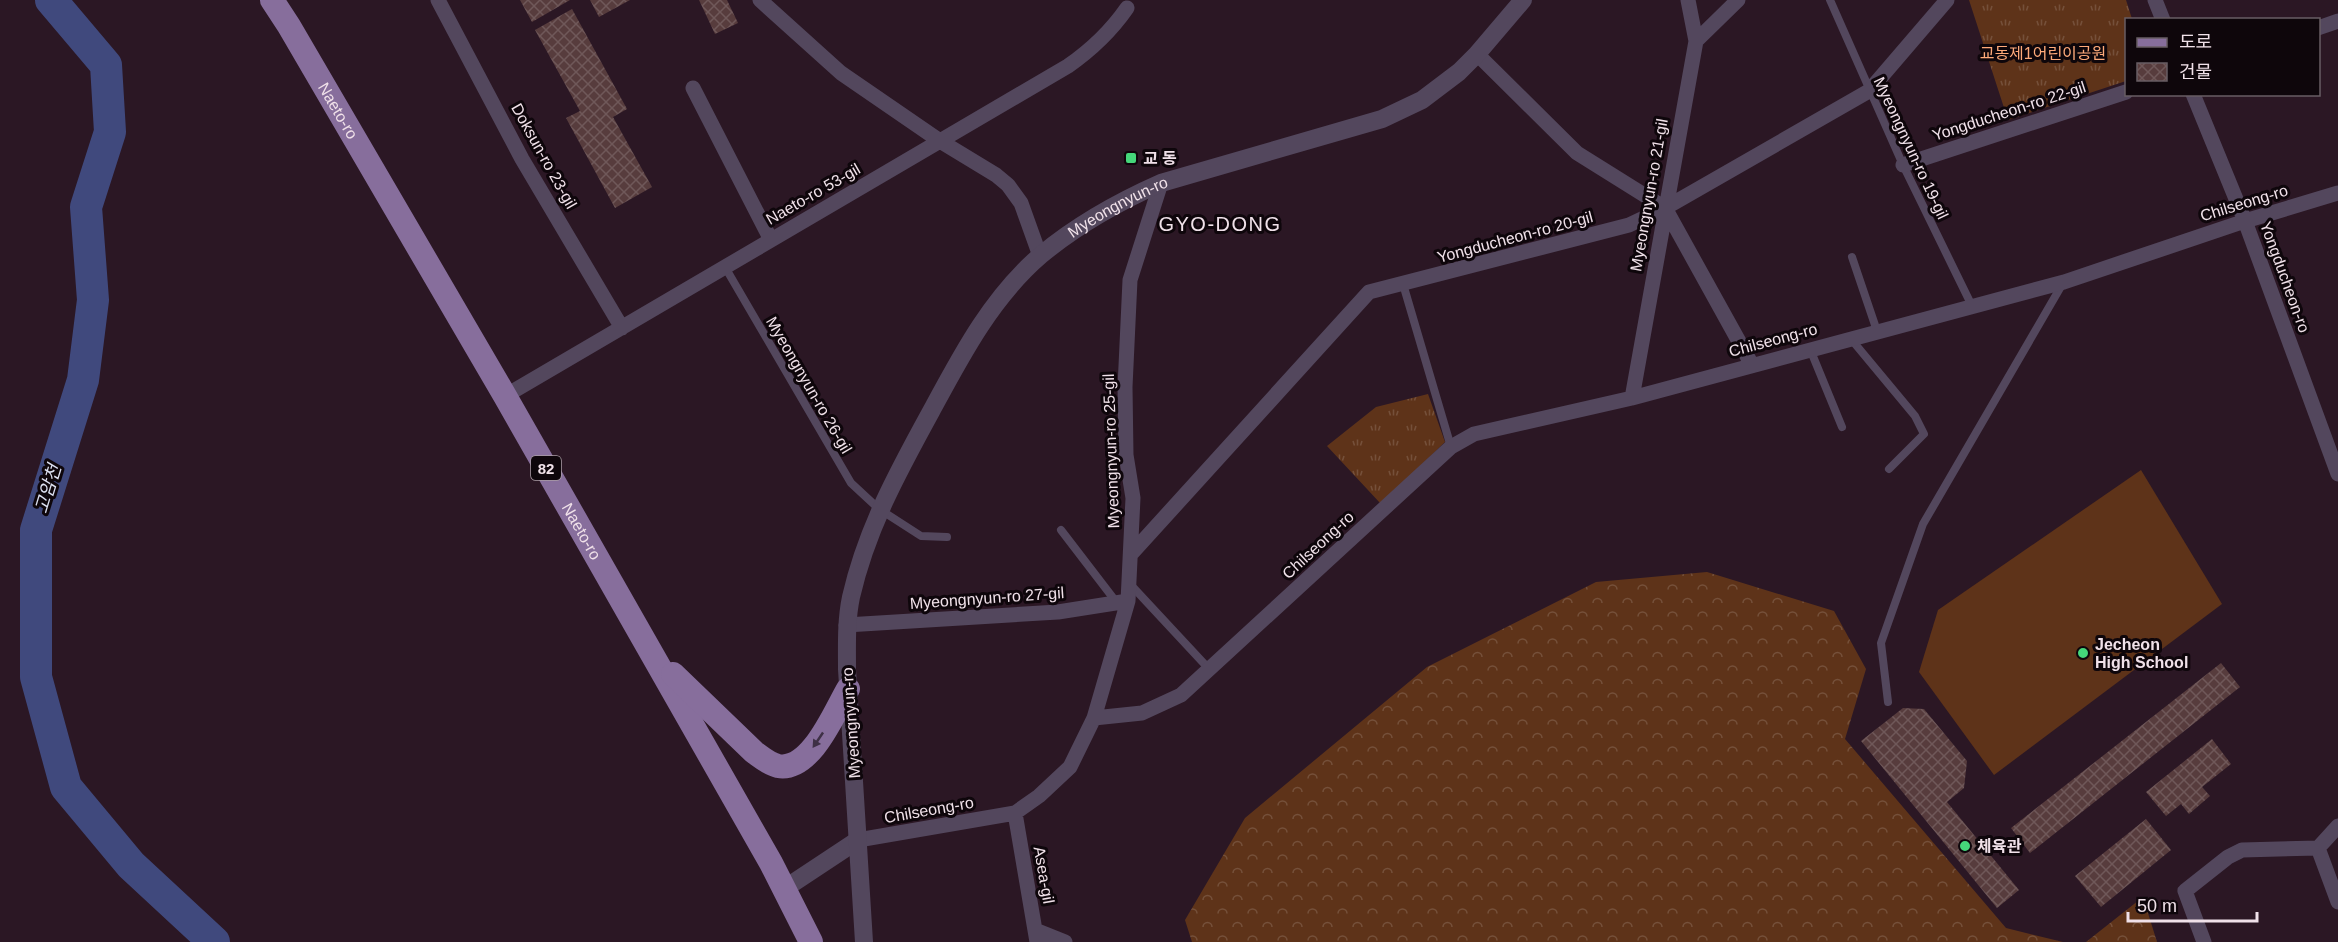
<svg xmlns="http://www.w3.org/2000/svg" width="2338" height="942" font-family="Helvetica,'Noto Sans KR',sans-serif">
  <style>
    .grass { fill: url(#grass-tufts) }
    .forest { fill: url(#forest-crowns) }
    .pitch { fill: #5e3319 }
    .lines { fill: none; stroke-linecap: round; stroke-linejoin: round }
    .river { stroke: #40497d; stroke-width: 32 }
    .building { fill: url(#building-cross-hatch) }
    .service { stroke: #53475d; stroke-width: 8 }
    .minor { stroke: #53475d; stroke-width: 15 }
    .tertiary { stroke: #53475d; stroke-width: 18 }
    .primary { stroke: #876e9c; stroke-width: 24 }
    .oneway { fill: #3e3045 }
    .poi-dot { fill: #45d77a; stroke: #0e060b; stroke-width: 2 }
    .labels { text-anchor: middle; dominant-baseline: central; stroke-width: 6; stroke-linejoin: round; paint-order: stroke }
    .shield { fill: #0e060b; stroke: #ac9fa6; stroke-width: 1.5 }
    .shield-label { font-size: 15px; font-weight: bold; fill: #f0e1e9 }
    .park-label { font-size: 16px; fill: #feaa7a; stroke: #0e060b }
    .street-label { font-size: 16px; fill: #f0e1e9; stroke: #0e060b }
    .poi-label { font-size: 16px; font-weight: bold; fill: #f0e1e9; stroke: #0e060b; text-anchor: start }
    .water-label { font-size: 18px; font-style: italic; fill: #dee2f3; stroke: #0e060b }
    .quarter-label { font-size: 20px; letter-spacing: 1.5px; fill: #f0e1e9; stroke: #0e060b }
  </style>
  <defs>
    <pattern id="grass-tufts" width="24" height="20" patternUnits="userSpaceOnUse" patternTransform="scale(1.5)"><rect width="24" height="20" fill="#5e3319"/><path d="M3 7l-1-3M5 7V3M7 7l1-3M15 17l-1-3M17 17v-4M19 17l1-3" fill="none" stroke="#75503a"/></pattern>
    <pattern id="forest-crowns" width="20" height="18" patternUnits="userSpaceOnUse" patternTransform="scale(1.5)"><rect width="20" height="18" fill="#5e3319"/><path d="M2 6a3 3 0 1 1 6 0M12 15a3 3 0 1 1 6 0" fill="none" stroke="#75503a"/></pattern>
    <pattern id="building-cross-hatch" width="8" height="8" patternUnits="userSpaceOnUse" patternTransform="scale(1.5)"><rect width="8" height="8" fill="#573c3d"/><path d="M0 0l8 8M0 8l8-8" fill="none" stroke="#6f5859"/></pattern>
  </defs>
  <rect width="100%" height="100%" fill="#2b1724"/>
  <path class="grass" d="M 1969,0 L 2126,0 L 2132,19 L 2126,20 L 2126,81 L 2008,120 Z
    M 1428,394 L 1445,442 L 1381,504 L 1327,446 L 1376,407 Z"/>
  <path class="forest" d="M 1707,572 L 1834,611 L 1866,669 L 1845,739 L 2006,928 L 2063,942 L 1192,942 L 1185,920 L 1245,818 L 1427,667 L 1596,582 Z
    M 2143,897 L 2157,942 L 2086,942 Z"/>
  <path class="pitch" d="M 2141,470 L 2222,604 L 1994,775 L 1919,672 L 1938,610 Z"/>
  <g class="lines">
    <path class="river" d="M 51,0 L 106,65 L 110,132 L 86,207 L 93,300 L 83,380 L 36,530 L 36,677 L 66,787 L 131,865 L 214,942"/>
  </g>
  <path class="building" d="M 520,0 L 570,0 L 532,22 Z
    M 590,0 L 630,0 L 599,17 Z
    M 699,0 L 727,0 L 738,23 L 715,34 Z
    M 572,9 L 627,109 L 613,117 L 652,187 L 615,208 L 566,118 L 580,111 L 535,30 Z
    M 2221,663 L 2240,687 L 2030,853 L 2011,828 Z
    M 1903,708 L 1924,709 L 1967,761 L 1964,788 L 1947,802 L 2019,890 L 1997,908 L 1861,741 Z
    M 2212,739 L 2231,764 L 2202,787 L 2210,796 L 2189,814 L 2181,804 L 2166,816 L 2146,792 Z
    M 2146,819 L 2171,850 L 2101,907 L 2075,876 Z"/>
  <g class="lines">
    <path class="service" d="M 1830,0 L 1903,165 L 1972,306
      M 1852,257 L 1877,331
      M 725,267 L 851,483 L 879,509 L 921,536 L 947,537
      M 1403,284 L 1451,447
      M 1851,339 L 1915,416 L 1924,434 L 1889,469
      M 1810,349 L 1842,427
      M 1061,530 L 1117,603
      M 1130,584 L 1210,670
      M 1888,702 L 1881,643 L 1923,524 L 2063,283"/>
    <path class="minor" d="M 438,0 L 522,159 L 622,328
      M 760,0 L 841,73 L 940,141 L 996,175 L 1008,185 L 1021,203 L 1040,256
      M 2155,0 L 2163,20
      M 2318,28 L 2338,21
      M 1696,41 L 1738,0
      M 1477,54 L 1577,153 L 1665,208 L 1752,365
      M 693,88 L 771,240
      M 2193,94 L 2245,221 L 2338,474
      M 1903,165 L 2126,92
      M 505,396 L 1068,66 C 1091,50 1111,31 1127,8
      M 1632,398 L 1696,41 L 1688,0
      M 1132,553 L 1369,292 L 1629,225 L 1665,208 L 1869,91 L 1947,0
      M 846,625 L 1058,612 L 1128,601
      M 1094,718 L 1128,601 L 1133,498 L 1126,455 L 1125,387 L 1130,280 L 1161,183
      M 1015,813 L 1037,942
      M 2338,826 L 2318,848 L 2338,902
      M 858,840 L 1015,813 L 1039,796 L 1070,767 L 1094,718 L 1142,713 L 1181,695 L 1451,447 L 1474,434 L 1632,398 L 2064,282 L 2245,221 L 2338,193
      M 1035,930 L 1065,942
      M 2204,942 L 2185,891 L 2228,857 L 2242,850 L 2318,848"/>
    <g class="tertiary">
      <path d="M 784,889 L 858,840"/>
      <path id="s1" d="M 864,942 L 847,669 C 847,645 846,621 851,597 C 867,527 900,468 934,406 C 963,352 993,296 1041,255 C 1077,225 1118,202 1161,183 L 1382,119 L 1422,100 L 1459,72 L 1477,54 L 1523,0"/>
    </g>
    <g class="primary">
      <path id="s2" d="M 272,0 L 289,26 L 505,396 L 771,863 L 811,942"/>
      <path d="M 673,674 L 754,752 C 761,757 769,764 778,766 C 811,772 835,711 848,689"/>
    </g>
  </g>
  <defs><path id="oneway-solid" d="M-6-.8H1V-3.2L6.5 0L1 3.2V.8H-6Z" transform="scale(1.5)"/></defs>
  <use class="oneway" href="#oneway-solid" transform="translate(818 740) rotate(124)"/>
  <g class="poi-dot">
    <rect x="1125" y="152" width="12" height="12" rx="3"/>
    <circle cx="2083" cy="653" r="6"/>
    <circle cx="1965" cy="846" r="6"/>
  </g>
  <g class="labels">
    <rect class="shield" x="531" y="456" width="30" height="24" rx="4.5"/>
    <g class="shield-label">
      <text x="546" y="468">82</text>
    </g>
    <g class="park-label">
      <text x="2043" y="53">교동제1어린이공원</text>
    </g>
    <g class="street-label">
      <text stroke="none"><textPath href="#s2" startOffset="129">Naeto-ro</textPath></text>
      <text transform="translate(2009 111) rotate(-18)">Yongducheon-ro 22-gil</text>
      <text transform="translate(1911 148) rotate(65)">Myeongnyun-ro 19-gil</text>
      <text transform="translate(544 156) rotate(61)">Doksun-ro 23-gil</text>
      <text transform="translate(813 194) rotate(-30)">Naeto-ro 53-gil</text>
      <text transform="translate(1649 195) rotate(-80)">Myeongnyun-ro 21-gil</text>
      <text transform="translate(2244 203) rotate(-17)">Chilseong-ro</text>
      <text stroke="none"><textPath href="#s1" startOffset="832">Myeongnyun-ro</textPath></text>
      <text transform="translate(1515 237) rotate(-15)">Yongducheon-ro 20-gil</text>
      <text transform="translate(2285 277) rotate(70)">Yongducheon-ro</text>
      <text transform="translate(1773 340) rotate(-15)">Chilseong-ro</text>
      <text transform="translate(809 385) rotate(60)">Myeongnyun-ro 26-gil</text>
      <text transform="translate(1111 451) rotate(-92)">Myeongnyun-ro 25-gil</text>
      <text stroke="none"><textPath href="#s2" startOffset="615">Naeto-ro</textPath></text>
      <text transform="translate(1318 545) rotate(-43)">Chilseong-ro</text>
      <text transform="translate(987 598) rotate(-4)">Myeongnyun-ro 27-gil</text>
      <text transform="translate(851 723) rotate(-94)">Myeongnyun-ro</text>
      <text transform="translate(929 810) rotate(-10)">Chilseong-ro</text>
      <text transform="translate(1044 875) rotate(80)">Asea-gil</text>
    </g>
    <g class="poi-label">
      <text x="1143" y="158">교 동</text>
      <text x="2095" y="644">Jecheon<tspan x="2095" dy="18">High School</tspan></text>
      <text x="1977" y="846">체육관</text>
    </g>
    <g class="water-label">
      <text transform="translate(48 489) rotate(-73)">고암천</text>
    </g>
    <g class="quarter-label">
      <text x="1220" y="224">GYO-DONG</text>
    </g>
  </g>
  <rect x="2125" y="18" width="195" height="78" fill="#0e060b" stroke="#685e64" stroke-width="1.5"/>
  <rect x="2137" y="38" width="30" height="9" fill="#876e9c" stroke="#685e64" stroke-width="1.5"/>
  <text x="2179" y="48" font-size="18" fill="#f0e1e9">도로</text>
  <rect x="2137" y="63" width="30" height="18" fill="url(#building-cross-hatch)" stroke="#685e64" stroke-width="1.5"/>
  <text x="2179" y="78" font-size="18" fill="#f0e1e9">건물</text>
  <path d="M2128 912v9h129v-9" fill="none" stroke="#f0e1e9" stroke-width="3"/>
  <text x="2137" y="912" font-size="18" fill="#f0e1e9" stroke="#0e060b" stroke-width="4.5" paint-order="stroke">50 m</text>
</svg>
